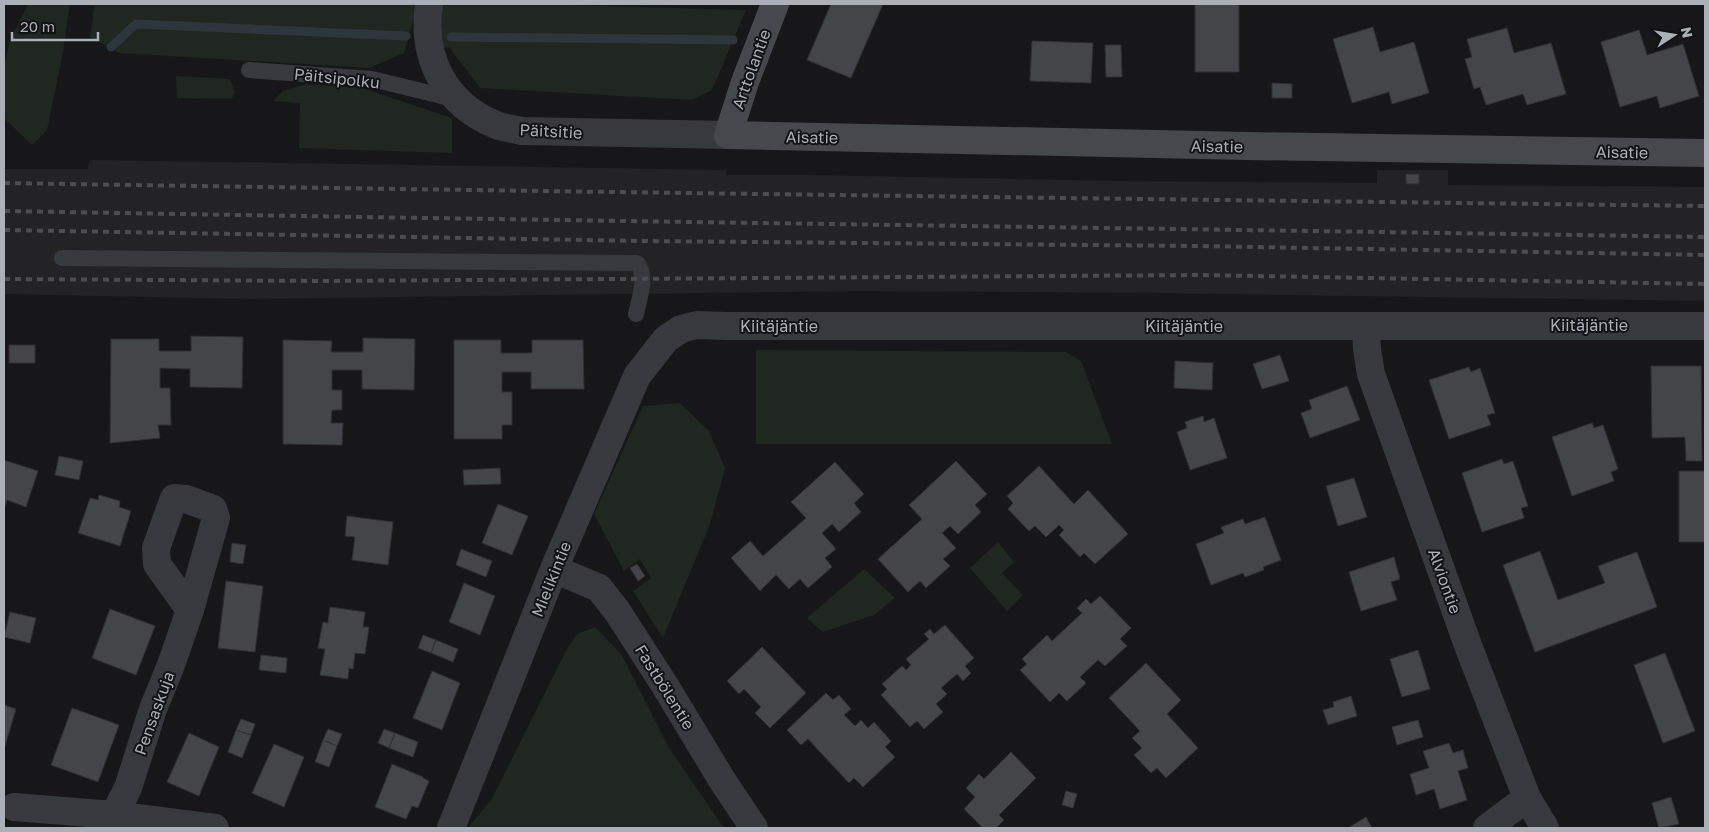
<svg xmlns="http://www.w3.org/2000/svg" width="1709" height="832" font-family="'Golos Text',sans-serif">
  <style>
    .built { fill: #232326 }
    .green { fill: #1f2720 }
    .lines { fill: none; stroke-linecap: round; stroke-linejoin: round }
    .stream { stroke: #2e363d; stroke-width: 9 }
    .building { fill: #444549; stroke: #313135 }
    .lane { stroke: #38393e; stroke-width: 16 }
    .street { stroke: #38393e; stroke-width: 28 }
    .secondary { stroke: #46484e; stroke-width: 28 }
    .rail { stroke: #4b4d53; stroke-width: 4; stroke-dasharray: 6 5; stroke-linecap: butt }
    .labels { text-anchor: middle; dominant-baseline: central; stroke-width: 4; stroke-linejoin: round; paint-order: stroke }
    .street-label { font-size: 16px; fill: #aaafb8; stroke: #121214 }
  </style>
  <rect width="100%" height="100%" fill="#171719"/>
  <path class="built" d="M 89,160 L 726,170 L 726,175 L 810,175 L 1119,181 L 1377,183 L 1377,170 L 1448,170 L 1448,185 L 1705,187 L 1705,301 L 1159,293 L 861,291 L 248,299 L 4,294 L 4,169 L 88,169 Z"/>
  <path class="green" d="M 28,4 L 70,4 L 63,52 L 47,130 L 32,145 L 4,118 L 4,65 L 10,41 Z
    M 95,4 L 418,4 L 404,53 L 369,68 L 119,53 L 90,37 Z
    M 439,4 L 530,4 L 746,10 L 712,90 L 691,100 L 480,88 L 449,47 L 437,50 Z
    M 176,76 L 229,79 C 234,85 237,93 231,99 L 177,98 Z
    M 306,84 L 362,88 L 452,118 L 452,153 L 299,148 L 300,103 L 273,101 L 283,91 Z
    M 756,350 L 1066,352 L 1081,361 L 1112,444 L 756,444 Z
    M 680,403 L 709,431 L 725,468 L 710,524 L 663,638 L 633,591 L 651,578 L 640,559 L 624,571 L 594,514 L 643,406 Z
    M 998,542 L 1014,562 L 1002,573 L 1023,595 L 1007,611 L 970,568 Z
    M 864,569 L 895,598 L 874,615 L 823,632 L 807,618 Z
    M 595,627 L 622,655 L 669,748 L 724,828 L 468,828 L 491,800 L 566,651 L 577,634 Z"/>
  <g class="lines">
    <path class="stream" d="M 451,37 L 733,40
      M 111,47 L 136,24 L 406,36"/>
  </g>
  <path class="building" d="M 831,4 L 883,4 L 851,78 L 807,60 Z
    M 1195,4 L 1239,4 L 1239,72 L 1195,72 Z
    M 1373,27 L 1380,52 L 1414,42 L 1429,93 L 1392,104 L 1389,92 L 1352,103 L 1333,39 Z
    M 1507,28 L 1514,53 L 1551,43 L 1566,94 L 1527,105 L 1523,94 L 1486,105 L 1480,87 L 1474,89 L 1465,59 L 1472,57 L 1467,39 Z
    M 1639,30 L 1647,55 L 1683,44 L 1699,96 L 1660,108 L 1657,96 L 1620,107 L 1601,42 Z
    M 1032,41 L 1093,43 L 1091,83 L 1030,81 Z
    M 1105,45 L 1121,45 L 1122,77 L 1106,77 Z
    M 1272,83 L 1292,84 L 1292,98 L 1272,98 Z
    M 1406,174 L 1419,174 L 1419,184 L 1406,184 Z
    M 191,336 L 243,337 L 242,388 L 190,387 L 190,369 L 160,368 L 160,388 L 170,388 L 171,425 L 158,425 L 160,438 L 110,443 L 111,339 L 159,339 L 159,351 L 191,351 Z
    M 363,338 L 415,339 L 414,390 L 362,389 L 362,370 L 332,370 L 332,390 L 342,390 L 342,410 L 332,410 L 331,423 L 343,423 L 342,445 L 283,444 L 283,340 L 332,341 L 331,352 L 363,352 Z
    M 454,340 L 501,340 L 501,353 L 532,353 L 532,340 L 583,340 L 584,389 L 531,389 L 531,372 L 502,372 L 502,392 L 512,392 L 512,425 L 502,425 L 502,439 L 454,439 Z
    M 9,345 L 35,345 L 35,363 L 9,363 Z
    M 1280,355 L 1289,381 L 1262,389 L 1253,364 Z
    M 1175,361 L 1213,363 L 1212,390 L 1174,388 Z
    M 1651,366 L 1701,366 L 1702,461 L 1686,461 L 1685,437 L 1652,438 Z
    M 1469,367 L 1471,372 L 1480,368 L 1495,413 L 1487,415 L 1491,425 L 1449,439 L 1429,380 Z
    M 1347,386 L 1360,420 L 1310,438 L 1301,413 L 1312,409 L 1309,400 Z
    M 1203,416 L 1204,422 L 1214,418 L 1227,458 L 1190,470 L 1177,432 L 1187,428 L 1185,422 Z
    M 1592,423 L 1594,428 L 1603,425 L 1618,469 L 1611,472 L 1614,481 L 1572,496 L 1552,437 Z
    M 59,456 L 83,461 L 79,480 L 55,475 Z
    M 1502,459 L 1504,464 L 1513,461 L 1528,506 L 1521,508 L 1524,518 L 1482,532 L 1462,473 Z
    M 4,460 L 38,471 L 26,507 L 7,500 L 4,509 Z
    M 956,461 L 987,494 L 975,505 L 981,512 L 958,534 L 950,526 L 942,533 L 956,548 L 943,559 L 950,566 L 926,588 L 920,581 L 908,592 L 878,559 L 922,519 L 909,505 Z
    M 835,462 L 864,494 L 854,503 L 861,512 L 839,532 L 832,524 L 822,533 L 836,549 L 825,558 L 832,567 L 808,588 L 800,579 L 789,589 L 776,575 L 760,591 L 731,558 L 750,541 L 763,556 L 806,518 L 791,502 Z
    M 1039,466 L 1074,504 L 1088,490 L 1128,534 L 1095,564 L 1084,553 L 1080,557 L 1059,535 L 1064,530 L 1059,525 L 1046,537 L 1035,526 L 1029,531 L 1008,509 L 1013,503 L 1007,496 Z
    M 500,468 L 501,484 L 464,485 L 463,470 Z
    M 1679,471 L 1705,471 L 1705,542 L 1679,542 Z
    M 1354,478 L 1367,517 L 1338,526 L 1326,486 Z
    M 99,495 L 120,501 L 119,507 L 131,511 L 120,546 L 78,533 L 90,498 L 98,500 Z
    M 498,504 L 528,516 L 512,555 L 482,543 Z
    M 347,516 L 393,522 L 388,565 L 352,560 L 355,537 L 345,536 Z
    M 1265,517 L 1281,560 L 1263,567 L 1264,570 L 1245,577 L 1243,573 L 1211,585 L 1196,544 L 1224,533 L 1221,527 L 1243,519 L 1245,524 Z
    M 232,543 L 246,545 L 243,564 L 230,562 Z
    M 461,549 L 492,561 L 486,577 L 456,565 Z
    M 1540,551 L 1558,600 L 1605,583 L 1598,566 L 1637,552 L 1657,607 L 1535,652 L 1503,565 Z
    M 1394,557 L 1400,579 L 1391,582 L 1397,600 L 1361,611 L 1349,572 Z
    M 637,564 L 645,576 L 638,581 L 630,568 Z
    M 226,581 L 263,586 L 255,652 L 218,648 Z
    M 464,583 L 495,596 L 480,635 L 449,622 Z
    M 1100,596 L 1131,628 L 1120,639 L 1127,646 L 1105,666 L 1098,660 L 1080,677 L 1086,683 L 1067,701 L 1059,693 L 1050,702 L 1020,670 L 1027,664 L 1022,659 L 1047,635 L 1052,641 L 1082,613 L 1077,608 L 1086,599 L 1091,604 Z
    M 330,607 L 365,612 L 363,627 L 369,627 L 365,654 L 355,653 L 353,669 L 349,668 L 348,679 L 320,675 L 325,649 L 318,648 L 323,622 L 328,623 Z
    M 110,609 L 155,626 L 136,675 L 92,658 Z
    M 10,612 L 36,618 L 30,643 L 4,637 Z
    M 945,625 L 974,658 L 965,666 L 971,673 L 963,681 L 957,674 L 941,688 L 947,694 L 936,704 L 943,712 L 924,729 L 917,721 L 910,727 L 881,695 L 887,689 L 882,684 L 902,666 L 906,670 L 911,665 L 906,659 L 929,639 L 924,634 L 930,629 L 934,634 Z
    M 423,635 L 436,640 L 431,653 L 418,648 Z
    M 436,640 L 458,649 L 453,662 L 431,653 Z
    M 762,647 L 806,693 L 770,728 L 755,713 L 761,707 L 744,689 L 739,694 L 727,681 Z
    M 1418,650 L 1430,689 L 1402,697 L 1390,659 Z
    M 1665,653 L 1695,731 L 1663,743 L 1634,665 Z
    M 261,655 L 287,658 L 286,673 L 259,670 Z
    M 1146,663 L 1181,700 L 1167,714 L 1198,748 L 1166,778 L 1157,768 L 1151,773 L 1134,755 L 1142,748 L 1132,738 L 1140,731 L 1109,698 Z
    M 432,671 L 460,683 L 442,730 L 413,718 Z
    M 826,693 L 833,700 L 839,695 L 851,709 L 844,715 L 855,726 L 861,720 L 868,728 L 874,722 L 891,741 L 885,747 L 895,757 L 863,787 L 854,778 L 849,783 L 808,739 L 801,745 L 787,730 Z
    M 1351,696 L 1357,716 L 1328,725 L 1323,710 L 1334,707 L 1333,702 Z
    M 4,705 L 16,709 L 4,749 Z
    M 72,708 L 119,725 L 98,782 L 51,765 Z
    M 241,719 L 255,724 L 251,735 L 236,730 Z
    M 1418,720 L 1423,737 L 1397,745 L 1392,727 Z
    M 328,729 L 342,734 L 337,746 L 323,740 Z
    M 384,729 L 395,733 L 389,748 L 378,743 Z
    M 236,730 L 251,735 L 242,758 L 228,752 Z
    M 189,733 L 219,747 L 199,796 L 167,782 Z
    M 395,733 L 418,742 L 413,757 L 389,748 Z
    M 323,740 L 337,746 L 329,767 L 315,762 Z
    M 1449,743 L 1453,753 L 1463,750 L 1468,768 L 1458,771 L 1467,800 L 1440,809 L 1434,789 L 1416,795 L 1410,774 L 1429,768 L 1423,751 Z
    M 274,744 L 304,757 L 284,807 L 252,793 Z
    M 1011,752 L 1036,778 L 999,815 L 1004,820 L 996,828 L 983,828 L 964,809 L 975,797 L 966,788 L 979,774 L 984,779 Z
    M 392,764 L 423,777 L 423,778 L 429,781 L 418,808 L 412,806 L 406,819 L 375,807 Z
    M 1066,791 L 1077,794 L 1073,808 L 1062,805 Z
    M 1671,797 L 1679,824 L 1659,828 L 1652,803 Z
    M 1366,817 L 1372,828 L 1348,828 Z"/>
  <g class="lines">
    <path class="lane" d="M 249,70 L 372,79 L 454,99
      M 62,258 L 637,263 C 648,275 639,300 636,314"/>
    <path class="street" d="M 429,4 C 421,58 445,104 496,125 C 504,128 513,129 522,131 L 728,135
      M 1366,326 L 1367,349 L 1371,374 L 1469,648 L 1527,798 L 1545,828
      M 554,569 L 599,588 L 617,611 L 664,684 L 722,780 L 754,828
      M 14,807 L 114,815 L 215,828
      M 114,815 L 128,788 L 153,709 L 171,665 L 190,610 L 216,518 L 213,509 L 186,499 L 174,498 L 156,548 L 157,564 L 190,610
      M 451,828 L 554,569 L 637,376 L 666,339 L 681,329 L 697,325 L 727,326 L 1705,326
      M 1487,828 L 1527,798"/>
    <path class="secondary" d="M 775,4 L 745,82 L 728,135 L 1247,146 L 1705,153"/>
    <path class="rail" d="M 4,183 C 571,192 1138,199 1705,206
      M 4,211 C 571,221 1138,228 1705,237
      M 4,230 L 642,241 L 1199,246 L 1705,255
      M 4,279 L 321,281 L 1200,275 L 1705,284"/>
  </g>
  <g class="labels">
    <g class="street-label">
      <text transform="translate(751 69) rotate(-70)">Arttolantie</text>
      <text transform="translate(337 78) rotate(6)">Päitsipolku</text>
      <text transform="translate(551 131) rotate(3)">Päitsitie</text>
      <text transform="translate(812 137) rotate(1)">Aisatie</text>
      <text transform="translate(1217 146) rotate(1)">Aisatie</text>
      <text transform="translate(1622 152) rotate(1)">Aisatie</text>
      <text x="1589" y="325">Kiitäjäntie</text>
      <text x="779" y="326">Kiitäjäntie</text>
      <text x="1184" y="326">Kiitäjäntie</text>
      <text transform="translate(551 579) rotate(-68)">Mielikintie</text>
      <text transform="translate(1445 581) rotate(70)">Alviontie</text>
      <text transform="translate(665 687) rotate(58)">Fastbölentie</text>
      <text transform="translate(154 713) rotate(-70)">Pensaskuja</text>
    </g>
  </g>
  <rect width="1709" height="832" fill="none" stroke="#aaafb8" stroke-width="10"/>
  <g transform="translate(1674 35) rotate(78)" stroke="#121214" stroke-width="4" paint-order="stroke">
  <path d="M0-4L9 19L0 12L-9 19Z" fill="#aaafb8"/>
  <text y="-8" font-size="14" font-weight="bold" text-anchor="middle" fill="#aaafb8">N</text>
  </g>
  <path d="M12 32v8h86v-8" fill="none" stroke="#aaafb8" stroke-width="2.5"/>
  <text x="20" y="32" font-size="15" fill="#aaafb8" stroke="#121214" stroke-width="4" paint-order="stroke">20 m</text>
</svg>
